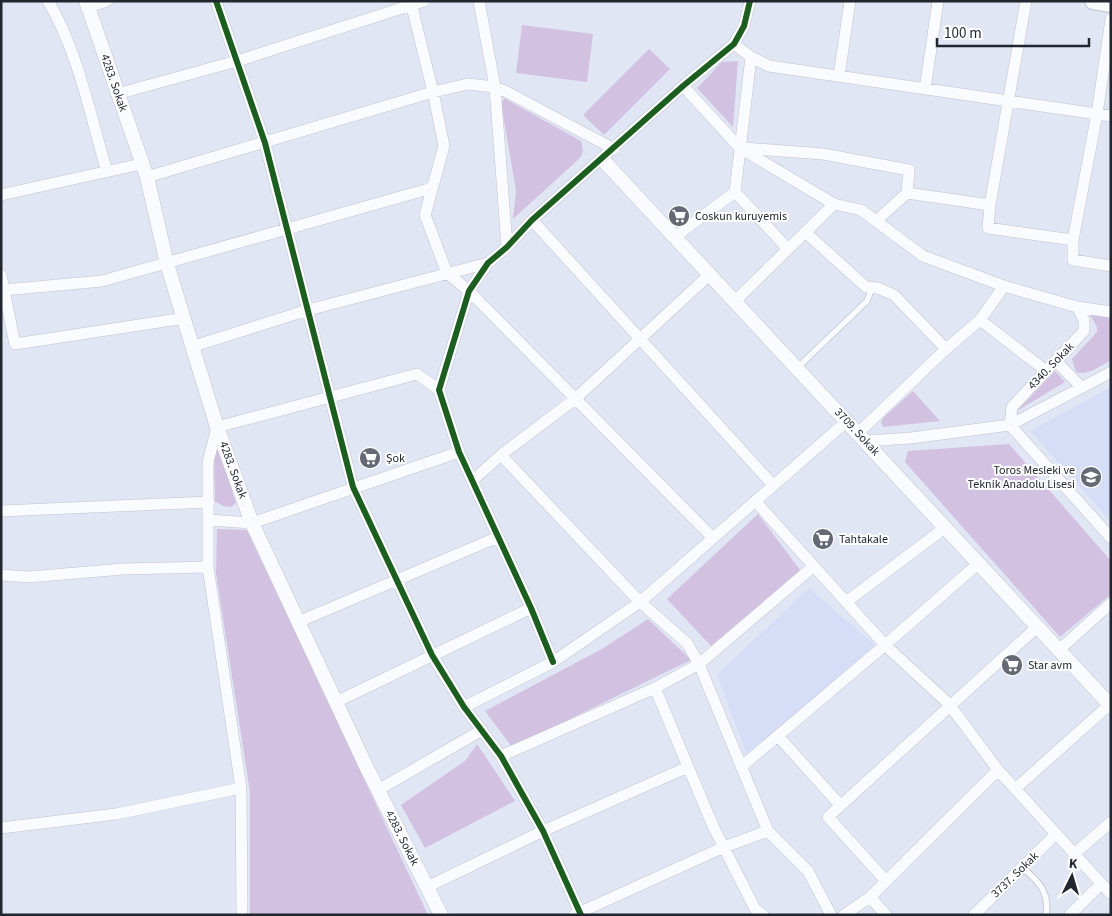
<svg xmlns="http://www.w3.org/2000/svg" width="1112" height="916" font-family="'Source Sans 3',sans-serif">
  <style>
    .built { fill: #d5def6 }
    .green { fill: #d2c1e0 }
    .lines { fill: none; stroke-linecap: round; stroke-linejoin: round }
    .service-casing { stroke: #c0c3cf; stroke-width: 7 }
    .minor-casing { stroke: #c0c3cf; stroke-width: 12 }
    .tertiary-casing { stroke: #c0c3cf; stroke-width: 15 }
    .secondary-casing { stroke: #c0c3cf; stroke-width: 18 }
    .service { stroke: #fafbfe; stroke-width: 5.5 }
    .minor { stroke: #fafbfe; stroke-width: 11 }
    .tertiary { stroke: #fafbfe; stroke-width: 14 }
    .secondary { stroke: #fafbfe; stroke-width: 16 }
    .cycleway-casing { stroke: #fff; stroke-width: 9 }
    .cycleway { stroke: #1b5e20; stroke-width: 6 }
    .labels { text-anchor: middle; dominant-baseline: central; stroke-width: 4; stroke-linejoin: round; paint-order: stroke }
    .street-label { font-size: 12px; fill: #22262f; stroke: #fff }
    .poi-label { font-size: 12px; fill: #22262f; stroke: #fff; text-anchor: start }
  </style>
  <rect width="100%" height="100%" fill="#e1e6f5"/>
  <path class="built" d="M 1111,387 L 1111,522 L 1030,431 Z
    M 809,588 L 875,645 L 747,755 L 717,675 Z"/>
  <path class="green" d="M 522,25 L 593,34 L 587,82 L 516,73 Z
    M 649,49 L 670,69 L 604,135 L 583,115 Z
    M 738,61 L 733,127 L 697,88 L 722,62 Z
    M 504,98 L 581,141 L 583,151 L 581,157 L 513,219 L 516,191 L 501,103 Z
    M 1090,315 L 1111,318 L 1111,360 C 1100,366 1088,376 1076,372 L 1072,359 L 1097,332 L 1097,327 Z
    M 1055,371 L 1065,382 L 1017,411 Z
    M 913,391 L 940,421 L 883,427 L 881,423 L 883,418 Z
    M 217,444 L 236,503 L 231,507 L 223,506 L 215,501 L 214,455 Z
    M 1009,444 L 1111,561 L 1111,594 L 1060,637 L 905,462 L 908,451 Z
    M 758,514 L 800,570 L 711,646 L 667,599 Z
    M 217,529 L 247,530 L 428,915 L 250,915 L 250,792 L 216,573 Z
    M 648,619 L 691,660 L 512,747 L 485,711 L 602,649 Z
    M 477,744 L 515,801 L 425,848 L 401,805 L 465,761 Z"/>
  <g class="lines">
    <g class="service-casing">
      <path id="service" d="M 797,368 L 867,301 L 872,288
        M 1022,867 C 1038,881 1050,892 1046,915"/>
    </g>
    <g class="minor-casing">
      <path id="minor" d="M 48,1 C 77,48 91,118 107,172
        M 216,1 L 265,143 L 353,487 L 432,655 L 464,707 L 501,756 L 543,831 L 581,915
        M 479,1 L 495,87 L 509,93 L 614,149
        M 88,7 L 107,1
        M 412,7 L 433,92 L 444,146 L 425,215 L 447,273 L 469,291 L 713,538
        M 734,44 L 751,57 L 769,66 L 1111,116
        M 839,76 L 850,1
        M 683,86 L 740,148 L 834,204 L 861,210 L 923,256 L 1004,286 L 1077,307 L 1111,312
        M 925,89 L 938,1
        M 117,94 L 237,61 L 424,1
        M 744,148 L 823,154 L 909,170 L 907,193 L 990,205 L 988,228 L 1073,240 L 1073,260 L 1111,266
        M 147,177 L 433,92 L 468,84 L 495,87 L 507,247
        M 735,192 L 788,249
        M 1,195 L 141,164
        M 990,205 L 1026,1
        M 532,220 L 773,485
        M 876,221 L 907,193
        M 805,232 L 866,287 L 878,288 L 894,295 L 946,349
        M 676,236 L 735,192 L 751,57
        M 1073,240 L 1097,114 L 1111,19
        M 1,275 L 15,344 L 185,318
        M 4,290 L 102,281 L 432,188
        M 735,301 L 834,204
        M 1077,307 L 1084,320 L 1084,331 L 1012,407 L 1010,425 L 1111,538
        M 980,320 L 1045,370
        M 194,346 L 308,310 L 488,263
        M 1057,362 L 1081,387
        M 858,433 L 946,349 L 980,320 L 1004,286
        M 866,441 L 911,438 L 1010,425 L 1111,372
        M 501,455 L 640,602 L 687,643 L 699,664 L 768,831 L 808,871 L 831,915
        M 472,481 L 501,455 L 575,399 L 708,276
        M 755,501 L 885,645 L 949,704 L 998,770 L 1111,894
        M 1,511 L 209,502
        M 209,520 L 252,523 L 459,452
        M 1,575 L 29,577 L 123,569 L 208,567
        M 846,602 L 946,527
        M 298,622 L 498,537
        M 1059,650 L 1111,603
        M 553,662 L 531,608 L 459,452 L 439,390 L 469,291 L 488,263 L 507,247 L 532,220 L 683,86 L 734,44 L 744,26 L 750,1
        M 655,688 L 713,826 L 755,909 L 763,915
        M 336,702 L 531,608
        M 464,707 L 553,662 L 640,602 L 847,421
        M 778,736 L 840,805
        M 501,756 L 655,688 L 699,664 L 814,566
        M 741,767 L 885,645 L 979,563
        M 1015,789 L 1109,705
        M 378,790 L 482,730
        M 1,828 L 116,814 L 241,788
        M 1074,854 L 1111,822
        M 886,881 L 828,817 L 1037,627
        M 427,887 L 543,831 L 688,767
        M 870,897 L 886,915
        M 242,915 L 241,788 L 208,567 L 208,462 L 217,427 L 417,374 L 439,390
        M 574,915 L 724,847 L 768,831
        M 844,915 L 870,897 L 998,770
        M 974,915 L 1056,834
        M 1070,915 L 1101,884"/>
    </g>
    <g class="tertiary-casing">
      <path id="tertiary" d="M 86,1 L 147,177 L 167,264 L 217,427 L 252,523 L 365,764 L 441,915
        M 602,159 L 1111,706"/>
    </g>
    <g class="secondary-casing">
      <path id="secondary" d="M 1093,1 L 1111,4"/>
    </g>
    <use href="#service" class="service"/>
    <use href="#minor" class="minor"/>
    <use href="#tertiary" class="tertiary"/>
    <use href="#secondary" class="secondary"/>
    <g class="cycleway-casing">
      <path id="cycleway" d="M 216,1 L 265,143 L 353,487 L 432,655 L 464,707 L 501,756 L 543,831 L 581,915
        M 553,662 L 531,608 L 459,452 L 439,390 L 469,291 L 488,263 L 507,247 L 532,220 L 683,86 L 734,44 L 744,26 L 750,1"/>
    </g>
    <use href="#cycleway" class="cycleway"/>
  </g>
  <defs>
    <g id="supermarket-disc" transform="scale(1.125)"><circle r="9.5" fill="#656974" stroke="#fff"/><path d="M-6-5.5h2.5l.6 2H6L4.5 2H-2.5L-4.4-4H-6ZM-1.5 3.2a1.3 1.3 0 1 0 .1 0ZM3 3.2a1.3 1.3 0 1 0 .1 0Z" fill="#fff"/></g>
    <g id="school-disc" transform="scale(1.125)"><circle r="9.5" fill="#656974" stroke="#fff"/><path d="M0-5L7-2L0 1L-7-2ZM-4 1L0 2.5L4 1V4Q0 6-4 4Z" fill="#fff"/></g>
  </defs>
  <g fill-rule="evenodd">
    <use href="#supermarket-disc" x="679" y="216"/>
    <use href="#supermarket-disc" x="370" y="458"/>
    <use href="#school-disc" x="1091" y="477"/>
    <use href="#supermarket-disc" x="823" y="539"/>
    <use href="#supermarket-disc" x="1012" y="665"/>
  </g>
  <g class="labels">
    <g class="street-label">
      <text transform="translate(114 83) rotate(71)">4283. Sokak</text>
      <text transform="translate(1051 366) rotate(-46)">4340. Sokak</text>
      <text transform="translate(857 432) rotate(47)">3709. Sokak</text>
      <text transform="translate(233 470) rotate(70)">4283. Sokak</text>
      <text transform="translate(402 838) rotate(63)">4283. Sokak</text>
      <text transform="translate(1015 875) rotate(-44)">3737. Sokak</text>
    </g>
    <g class="poi-label">
      <text x="695" y="216">Coskun kuruyemis</text>
      <text x="386" y="458">Şok</text>
      <text x="1075" y="470" text-anchor="end">Toros Mesleki ve<tspan x="1075" dy="14">Teknik Anadolu Lisesi</tspan></text>
      <text x="839" y="539">Tahtakale</text>
      <text x="1028" y="665">Star avm</text>
    </g>
  </g>
  <rect width="1112" height="916" fill="none" stroke="#22262f" stroke-width="5"/>
  <g transform="translate(1072 876) rotate(5)" stroke="#ffffff" stroke-width="4" paint-order="stroke">
  <path d="M0-4L9 19L0 12L-9 19Z" fill="#22262f"/>
  <text y="-8" font-size="14" font-weight="bold" text-anchor="middle" fill="#22262f">K</text>
  </g>
  <path d="M937 38v8h152v-8" fill="none" stroke="#22262f" stroke-width="2.5"/>
  <text x="944" y="38" font-size="15" fill="#22262f" stroke="#ffffff" stroke-width="4" paint-order="stroke">100 m</text>
</svg>
